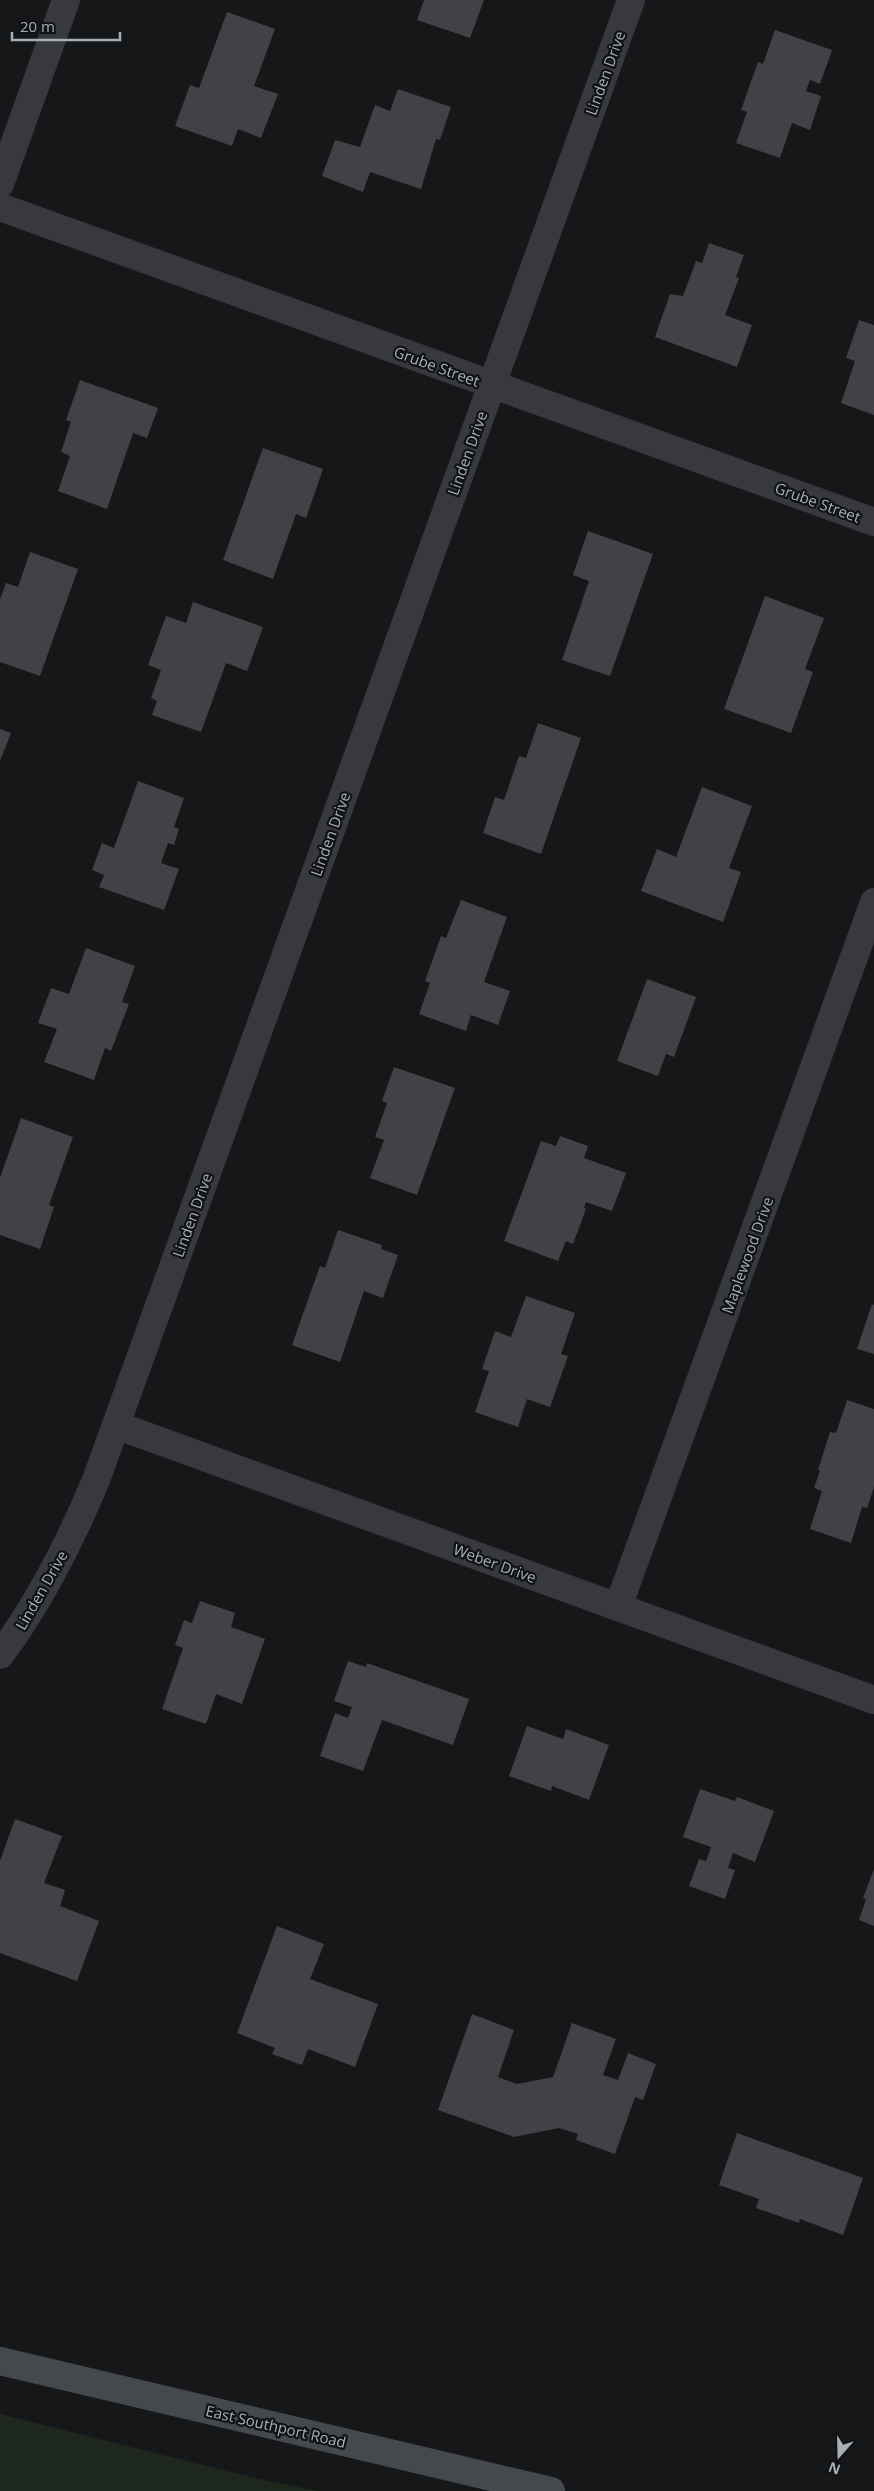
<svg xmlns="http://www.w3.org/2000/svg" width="874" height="2491" font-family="'Open Sans',sans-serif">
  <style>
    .green { fill: #1e271e }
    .building { fill: #404245 }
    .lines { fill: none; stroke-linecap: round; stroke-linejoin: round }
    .minor { stroke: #37393e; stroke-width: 28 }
    .secondary { stroke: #45494e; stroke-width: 28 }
    .labels { text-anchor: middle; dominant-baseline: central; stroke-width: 4.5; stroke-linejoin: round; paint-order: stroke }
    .street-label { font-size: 15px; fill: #a7b0b9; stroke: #111213 }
  </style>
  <rect width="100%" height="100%" fill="#161718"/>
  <path class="green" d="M 0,2414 L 255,2478 L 318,2491 L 0,2491 Z"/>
  <path class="building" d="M 424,0 L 484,0 L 470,38 L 417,20 Z
    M 227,12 L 275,29 L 254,86 L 278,94 L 261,138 L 238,129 L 232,146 L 175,126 L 190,85 L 199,88 Z
    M 775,30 L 832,50 L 820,84 L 810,80 L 806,91 L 821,96 L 810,130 L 792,123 L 780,158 L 736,143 L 747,112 L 741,110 L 758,62 L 763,64 Z
    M 398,89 L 451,107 L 440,140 L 436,139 L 421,189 L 370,172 L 363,192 L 322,176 L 335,140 L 360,147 L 375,105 L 390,111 Z
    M 709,243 L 744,255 L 736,277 L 739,278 L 725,315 L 752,325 L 737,367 L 655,337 L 670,294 L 683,296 L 696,261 L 702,263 Z
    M 859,320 L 874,325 L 874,415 L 841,403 L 855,361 L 846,358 Z
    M 80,380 L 158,408 L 147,438 L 133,433 L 107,509 L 58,491 L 70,456 L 61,452 L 71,422 L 66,420 Z
    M 263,448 L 323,469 L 306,518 L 296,514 L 273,579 L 223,560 Z
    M 588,531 L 653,554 L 610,676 L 562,660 L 589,581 L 573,575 Z
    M 30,552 L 78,569 L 40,676 L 0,662 L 0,599 L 6,583 L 18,587 Z
    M 765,596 L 824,618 L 805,669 L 813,672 L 791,733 L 724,709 Z
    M 193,602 L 263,627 L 247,671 L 226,663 L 201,732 L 152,715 L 157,701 L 151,698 L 161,670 L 148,665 L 166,616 L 186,623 Z
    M 538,723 L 581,738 L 541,854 L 483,833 L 495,797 L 504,800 L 519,756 L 526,758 Z
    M 0,729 L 11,733 L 0,761 Z
    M 138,781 L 184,798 L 174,827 L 179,829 L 174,845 L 168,843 L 161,863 L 179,869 L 164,910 L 99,887 L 104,875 L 92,870 L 102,843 L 114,848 Z
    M 702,787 L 752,806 L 729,868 L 741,872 L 723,922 L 641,891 L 657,849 L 676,857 Z
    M 461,900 L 507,917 L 484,982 L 510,991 L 498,1025 L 471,1015 L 466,1031 L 419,1014 L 430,983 L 425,981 L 441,936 L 446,938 Z
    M 86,948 L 135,966 L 122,1002 L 129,1004 L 111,1051 L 105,1048 L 94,1080 L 44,1062 L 57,1029 L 38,1023 L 51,988 L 69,994 Z
    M 647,979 L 696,997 L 674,1057 L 666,1054 L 658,1076 L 617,1061 Z
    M 394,1067 L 455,1088 L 417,1195 L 370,1178 L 384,1140 L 375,1137 L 387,1103 L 382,1101 Z
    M 21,1118 L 73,1137 L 49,1205 L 54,1207 L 40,1249 L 0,1235 L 0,1178 Z
    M 560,1136 L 588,1146 L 584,1158 L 626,1173 L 612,1211 L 586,1202 L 584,1208 L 586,1209 L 573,1244 L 566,1241 L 558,1261 L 504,1241 L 541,1141 L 556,1146 Z
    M 338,1230 L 382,1245 L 381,1249 L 398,1255 L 383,1298 L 364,1291 L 340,1362 L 292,1345 L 320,1266 L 325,1268 Z
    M 526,1296 L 575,1313 L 561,1354 L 568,1356 L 550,1407 L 527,1399 L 518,1427 L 475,1412 L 489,1371 L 482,1369 L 495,1331 L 511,1337 Z
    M 872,1304 L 874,1305 L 874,1354 L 857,1349 Z
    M 847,1400 L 874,1409 L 874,1487 L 867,1508 L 862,1507 L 851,1543 L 810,1529 L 822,1491 L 814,1488 L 820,1471 L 818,1470 L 830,1432 L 836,1433 Z
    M 200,1601 L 235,1613 L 231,1627 L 265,1639 L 242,1704 L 216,1694 L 206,1724 L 162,1709 L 183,1648 L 175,1645 L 184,1620 L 192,1623 Z
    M 348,1661 L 366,1667 L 367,1663 L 469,1699 L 453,1745 L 382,1720 L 363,1771 L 320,1756 L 335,1713 L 348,1718 L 352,1707 L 334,1701 Z
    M 527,1726 L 563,1739 L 566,1729 L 609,1745 L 589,1800 L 552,1786 L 551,1791 L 509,1776 Z
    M 700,1789 L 735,1801 L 737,1797 L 774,1811 L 755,1862 L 733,1853 L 728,1868 L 735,1870 L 725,1899 L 689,1886 L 699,1859 L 706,1861 L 711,1847 L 683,1837 Z
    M 15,1819 L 62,1836 L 44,1883 L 65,1890 L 60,1906 L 99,1921 L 77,1981 L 0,1953 L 0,1861 Z
    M 874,1869 L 874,1926 L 859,1920 L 866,1899 L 863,1898 Z
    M 277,1926 L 324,1944 L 310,1979 L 378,2004 L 355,2067 L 308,2049 L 302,2065 L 272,2054 L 275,2048 L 237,2033 Z
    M 472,2014 L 514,2030 L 498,2077 L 517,2084 L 553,2077 L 572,2023 L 616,2039 L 603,2075 L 618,2080 L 628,2053 L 656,2064 L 643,2100 L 635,2097 L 615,2154 L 576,2140 L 578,2134 L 559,2128 L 514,2137 L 438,2110 Z
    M 737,2133 L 863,2178 L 843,2235 L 800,2219 L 799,2223 L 756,2208 L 759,2199 L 719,2185 Z"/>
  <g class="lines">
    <path class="minor" d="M 0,184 L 66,0
      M 0,207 L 874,522
      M 116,1425 L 874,1700
      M 618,1607 L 874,902
      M 0,1655 C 40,1602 70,1542 96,1480 L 631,0"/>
    <path class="secondary" d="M 0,2361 L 551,2491"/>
  </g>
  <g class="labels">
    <g class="street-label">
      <text transform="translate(605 73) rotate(-70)">Linden Drive</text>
      <text transform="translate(437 366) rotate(20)">Grube Street</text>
      <text transform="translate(467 453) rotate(-70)">Linden Drive</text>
      <text transform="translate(818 502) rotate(20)">Grube Street</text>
      <text transform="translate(330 834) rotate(-70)">Linden Drive</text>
      <text transform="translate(192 1215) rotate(-70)">Linden Drive</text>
      <text transform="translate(747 1255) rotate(-70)">Maplewood Drive</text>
      <text transform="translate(495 1563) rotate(20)">Weber Drive</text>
      <text transform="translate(41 1590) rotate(-60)">Linden Drive</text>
      <text transform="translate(276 2426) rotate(13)">East Southport Road</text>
    </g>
  </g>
  <g transform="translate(839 2456) rotate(200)" stroke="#111213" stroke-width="4" paint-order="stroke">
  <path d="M0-4L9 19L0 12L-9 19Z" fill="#a7b0b9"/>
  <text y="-8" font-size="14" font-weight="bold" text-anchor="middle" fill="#a7b0b9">N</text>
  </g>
  <path d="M12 32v8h108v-8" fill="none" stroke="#a7b0b9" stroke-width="2.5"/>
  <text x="20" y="32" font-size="15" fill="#a7b0b9" stroke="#111213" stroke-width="4" paint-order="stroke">20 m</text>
</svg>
